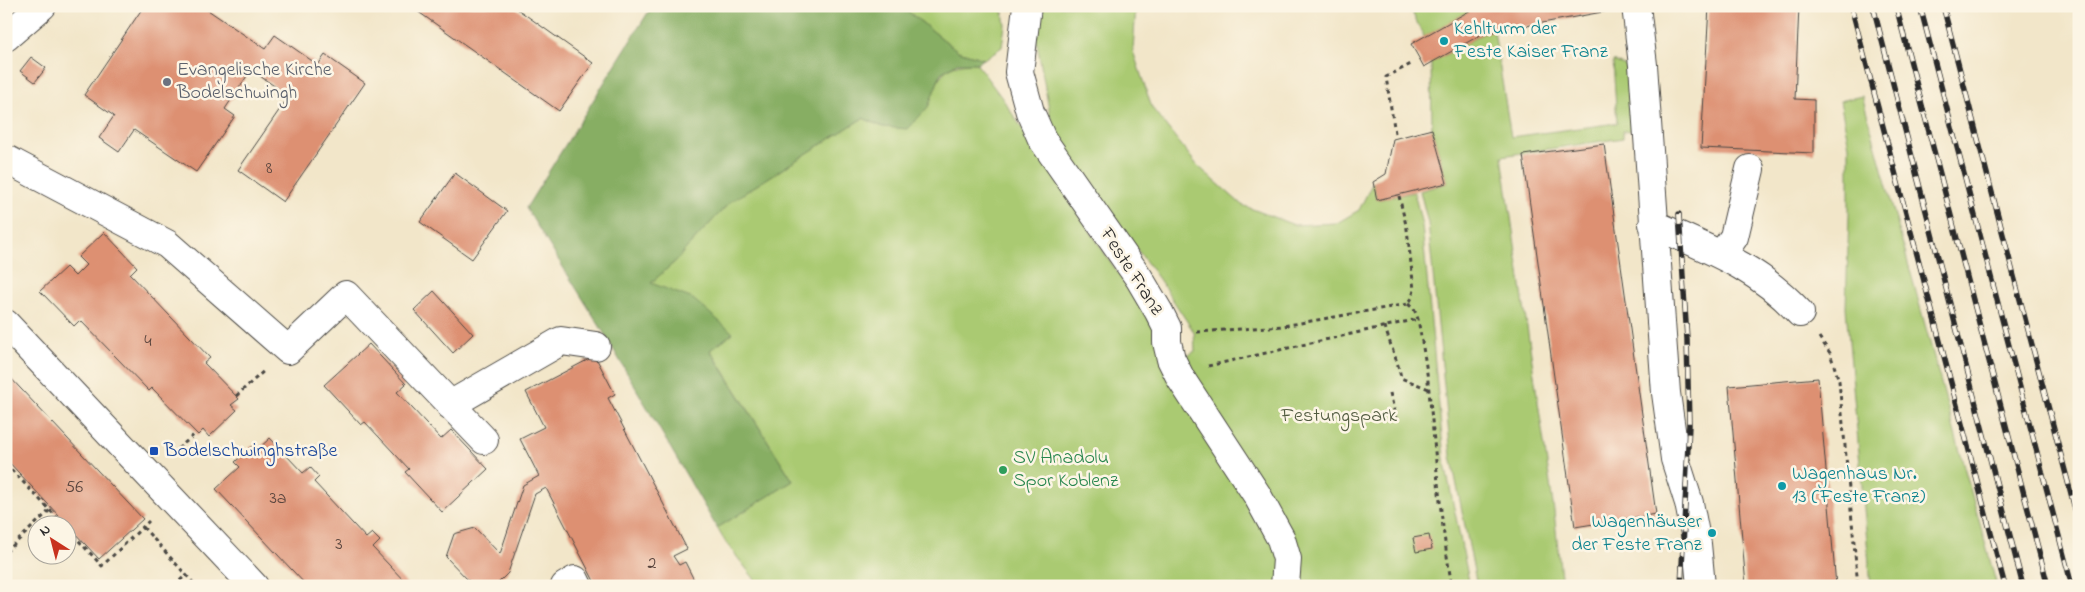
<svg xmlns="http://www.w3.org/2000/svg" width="2085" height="592" font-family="'Indie Flower',sans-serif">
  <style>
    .green { fill: #aaca72; stroke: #6a7a4e }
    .forest { fill: #87ae64; stroke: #596c48 }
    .building { fill: #dd9072 }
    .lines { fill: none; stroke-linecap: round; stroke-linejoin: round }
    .minor-casing { stroke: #494743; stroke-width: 30 }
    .path { stroke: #494743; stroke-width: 3; stroke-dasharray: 4 4; stroke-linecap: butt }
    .minor { stroke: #fff; stroke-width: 28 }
    .rail-casing { stroke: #2b2b2b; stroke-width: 5.5 }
    .rail { stroke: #fcf5e5; stroke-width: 4; stroke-dasharray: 11; stroke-linecap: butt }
    .culture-dot { fill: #0f9aa8; stroke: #fcf5e5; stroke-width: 2 }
    .worship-dot { fill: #6b7280; stroke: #fcf5e5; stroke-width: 2 }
    .transit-dot { fill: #1a4fb4; stroke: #fcf5e5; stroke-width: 2 }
    .leisure-dot { fill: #2e9e5b; stroke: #fcf5e5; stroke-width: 2 }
    .labels { text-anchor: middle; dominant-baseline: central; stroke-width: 5; stroke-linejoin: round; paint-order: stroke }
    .number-label { font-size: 18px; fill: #58443d }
    .culture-label { font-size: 20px; fill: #0d838f; stroke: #fcf5e5; text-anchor: start }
    .worship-label { font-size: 20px; fill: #5b616d; stroke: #fcf5e5; text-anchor: start }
    .street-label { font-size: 20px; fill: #2b2b2b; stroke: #fcf5e5 }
    .park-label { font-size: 20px; fill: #515b40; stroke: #fcf5e5 }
    .transit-label { font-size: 20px; fill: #164399; stroke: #fcf5e5; text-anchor: start }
    .leisure-label { font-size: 20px; fill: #27864d; stroke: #fcf5e5; text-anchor: start }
  </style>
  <rect width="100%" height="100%" fill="#fcf5e5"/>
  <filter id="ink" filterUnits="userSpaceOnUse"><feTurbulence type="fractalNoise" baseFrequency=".02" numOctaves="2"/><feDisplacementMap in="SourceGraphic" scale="10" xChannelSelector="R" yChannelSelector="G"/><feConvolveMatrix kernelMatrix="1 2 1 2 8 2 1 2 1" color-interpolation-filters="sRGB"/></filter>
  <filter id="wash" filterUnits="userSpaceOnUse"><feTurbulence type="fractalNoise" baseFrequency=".0096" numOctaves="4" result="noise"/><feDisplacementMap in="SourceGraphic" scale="20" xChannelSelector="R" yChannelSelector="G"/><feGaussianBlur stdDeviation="1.12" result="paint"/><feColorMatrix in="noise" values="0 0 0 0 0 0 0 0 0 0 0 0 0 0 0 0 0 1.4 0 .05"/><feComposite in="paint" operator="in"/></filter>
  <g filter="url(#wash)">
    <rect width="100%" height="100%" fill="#f2e6c9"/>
    <path class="green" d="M 901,6 L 1002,6 L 1005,25 L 1002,47 L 984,59 L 958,51 Z
      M 1039,6 L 1136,6 L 1133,51 L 1152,108 L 1197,165 L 1242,205 L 1294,225 L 1337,223 L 1359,210 L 1373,182 L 1377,200 L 1414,192 L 1422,225 L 1444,459 L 1470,586 L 760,586 L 726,543 L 717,528 L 793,481 L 710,349 L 733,333 L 651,283 L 678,259 L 684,251 L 730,202 L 863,118 L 883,127 L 928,107 C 940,77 939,63 976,63 L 1002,98 L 1151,323 L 1181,360 L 1195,351 L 1194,332 L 1159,279 L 1054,137 L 1036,38 Z
      M 1416,6 L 1478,6 L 1424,37 L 1413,14 Z
      M 1494,31 L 1511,137 L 1617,123 L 1613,61 L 1626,66 L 1635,126 L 1635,130 L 1623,131 L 1623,138 L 1502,156 L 1554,511 L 1562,586 L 1477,586 L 1451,456 L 1428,223 L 1420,191 L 1447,183 L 1432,129 L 1431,63 L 1482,34 Z
      M 1862,96 L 1997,586 L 1871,586 L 1846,308 L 1849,215 L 1849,146 L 1840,101 Z"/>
    <path class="forest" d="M 652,6 L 901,6 L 958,51 L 984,59 L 976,63 L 957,63 L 941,73 L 928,107 L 908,129 L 883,127 L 863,118 L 730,202 L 684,251 L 678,259 L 651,283 L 693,299 L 733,333 L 710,350 L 793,481 L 717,528 L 601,328 L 526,208 Z"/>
    <g id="blocks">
      <path class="building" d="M 144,6 L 202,6 L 265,49 L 275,35 L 318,65 L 325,55 L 365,83 L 283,202 L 238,170 L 289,96 L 251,70 L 225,109 L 235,116 L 196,172 L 134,130 L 119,152 L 99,138 L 114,116 L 84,95 Z
        M 410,6 L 513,6 L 593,63 L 559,111 Z
        M 1478,6 L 1607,6 L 1608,11 L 1482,34 L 1424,67 L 1411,44 Z
        M 1709,6 L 1799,6 L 1795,99 L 1814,100 L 1814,153 L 1701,148 Z
        M 31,57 L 46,68 L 35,82 L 20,71 Z
        M 1432,129 L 1447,183 L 1377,200 L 1373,182 L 1386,174 L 1393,139 Z
        M 1604,144 L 1656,514 L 1575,527 L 1523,155 Z
        M 455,173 L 507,211 L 472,259 L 420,222 Z
        M 104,232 L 137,267 L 130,274 L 210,358 L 204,363 L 239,399 L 231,405 L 237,410 L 209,437 L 203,430 L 198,435 L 152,388 L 149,391 L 80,320 L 74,326 L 40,291 L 66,267 L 75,276 L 86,265 L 78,257 Z
        M 434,291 L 473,334 L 453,353 L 414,310 Z
        M 369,344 L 406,384 L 397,392 L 441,439 L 451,430 L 488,469 L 442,512 L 405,472 L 409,469 L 365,422 L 361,425 L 324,385 Z
        M 595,356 L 615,394 L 608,398 L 687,549 L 673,556 L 679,565 L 685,562 L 697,586 L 589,586 L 588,584 L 594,581 L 546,488 L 535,494 L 508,573 L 495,586 L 464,586 L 469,581 L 446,557 L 454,534 L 475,528 L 500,554 L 523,485 L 539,476 L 520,439 L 544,427 L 526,392 Z
        M 6,373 L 143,519 L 99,559 L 6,459 Z
        M 1818,378 L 1836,586 L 1746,586 L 1729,386 Z
        M 270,438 L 303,473 L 310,467 L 319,477 L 314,482 L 366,538 L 372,533 L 380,541 L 373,548 L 407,584 L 405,586 L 307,586 L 216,489 L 240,467 L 235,462 L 252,446 L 256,451 Z
        M 1429,535 L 1432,549 L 1416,552 L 1413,538 Z"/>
    </g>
  </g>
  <g filter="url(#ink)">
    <use href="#blocks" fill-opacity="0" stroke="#494743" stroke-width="1"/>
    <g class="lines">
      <g class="minor-casing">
        <path id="minor" d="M 1027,6 L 1019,72 L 1030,112 L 1042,139 L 1139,278 L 1159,312 L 1167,328 L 1167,342 L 1171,359 L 1181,379 L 1257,495 L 1281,539 L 1287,559 L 1285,586
          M 1636,6 L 1643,65 L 1666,393 L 1675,459 L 1689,503 L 1697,544 L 1701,586
          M 6,37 L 42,6
          M 6,159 L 167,244 L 288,350 L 346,295 L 484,440
          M 1653,224 C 1708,249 1757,266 1800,313
          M 1722,254 L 1734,237 L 1750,169
          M 6,324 L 254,586
          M 450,405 L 561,341 L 596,346
          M 565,586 L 575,580 L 578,586"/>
      </g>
      <path class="path" d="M 1395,133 L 1386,77 L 1413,63
        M 1408,304 L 1414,309 L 1418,319 C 1422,343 1427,367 1429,391 C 1436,456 1440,521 1452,586
        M 1385,326 C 1389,344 1398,360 1401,378 L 1429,389
        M 1197,332 L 1283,326 L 1408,304 L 1412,298 L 1414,290 L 1407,229 L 1399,196
        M 1819,337 L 1830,353 L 1839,381 L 1858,586
        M 1208,366 L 1418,319
        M 1390,393 L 1396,418
        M 236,396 L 265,370
        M 172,454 L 196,433
        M 6,464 L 63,524
        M 143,527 L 196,586
        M 68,529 L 102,566 L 149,521
        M 6,552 L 52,508
        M 174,586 L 186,575"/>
      <use href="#minor" class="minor"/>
      <g class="rail-casing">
        <path id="rail" d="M 1851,6 L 2005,586
          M 1873,6 L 2023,586
          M 1896,6 L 2048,586
          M 1920,6 L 2072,586
          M 1943,6 L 2079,524
          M 1679,214 L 1687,339 L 1689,425 L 1681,586"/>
      </g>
      <use href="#rail" class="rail"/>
    </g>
  </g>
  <g class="culture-dot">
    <circle cx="1444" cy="41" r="5"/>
    <circle cx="1782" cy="486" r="5"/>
    <circle cx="1712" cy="533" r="5"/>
  </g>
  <circle class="worship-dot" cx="167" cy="82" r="5"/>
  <rect class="transit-dot" x="149" y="446" width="10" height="10" rx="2.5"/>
  <circle class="leisure-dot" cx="1003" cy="470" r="5"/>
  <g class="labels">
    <g class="number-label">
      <text x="269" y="169">8</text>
      <text x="148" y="342">4</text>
      <text x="74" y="488">56</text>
      <text x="278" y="499">3a</text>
      <text x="339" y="545">3</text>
      <text x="652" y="564">2</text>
    </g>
    <g class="culture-label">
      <text x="1454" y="29">Kehlturm der<tspan x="1454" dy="23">Feste Kaiser Franz</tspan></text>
      <text x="1792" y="474">Wagenhaus Nr.<tspan x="1792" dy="23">13 (Feste Franz)</tspan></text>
      <text x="1702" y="522" text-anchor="end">Wagenhäuser<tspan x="1702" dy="23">der Feste Franz</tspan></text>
    </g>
    <g class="worship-label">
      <text x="177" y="70">Evangelische Kirche<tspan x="177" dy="23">Bodelschwingh</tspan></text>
    </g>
    <g class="street-label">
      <text transform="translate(1131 272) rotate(57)">Feste Franz</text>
    </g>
    <g class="park-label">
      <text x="1339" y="416">Festungspark</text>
    </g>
    <g class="transit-label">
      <text x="164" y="451">Bodelschwinghstraße</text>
    </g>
    <g class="leisure-label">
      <text x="1013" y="458">SV Anadolu<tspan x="1013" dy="23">Spor Koblenz</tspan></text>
    </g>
  </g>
  <rect width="2085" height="592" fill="none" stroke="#fcf5e5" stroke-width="25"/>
  <g transform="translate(52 540) rotate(324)"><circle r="24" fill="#fcf5e5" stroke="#a8a49b"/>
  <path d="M0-4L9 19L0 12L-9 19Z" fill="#c8321e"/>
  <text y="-8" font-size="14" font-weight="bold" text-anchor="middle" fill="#2b2b2b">N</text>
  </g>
</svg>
